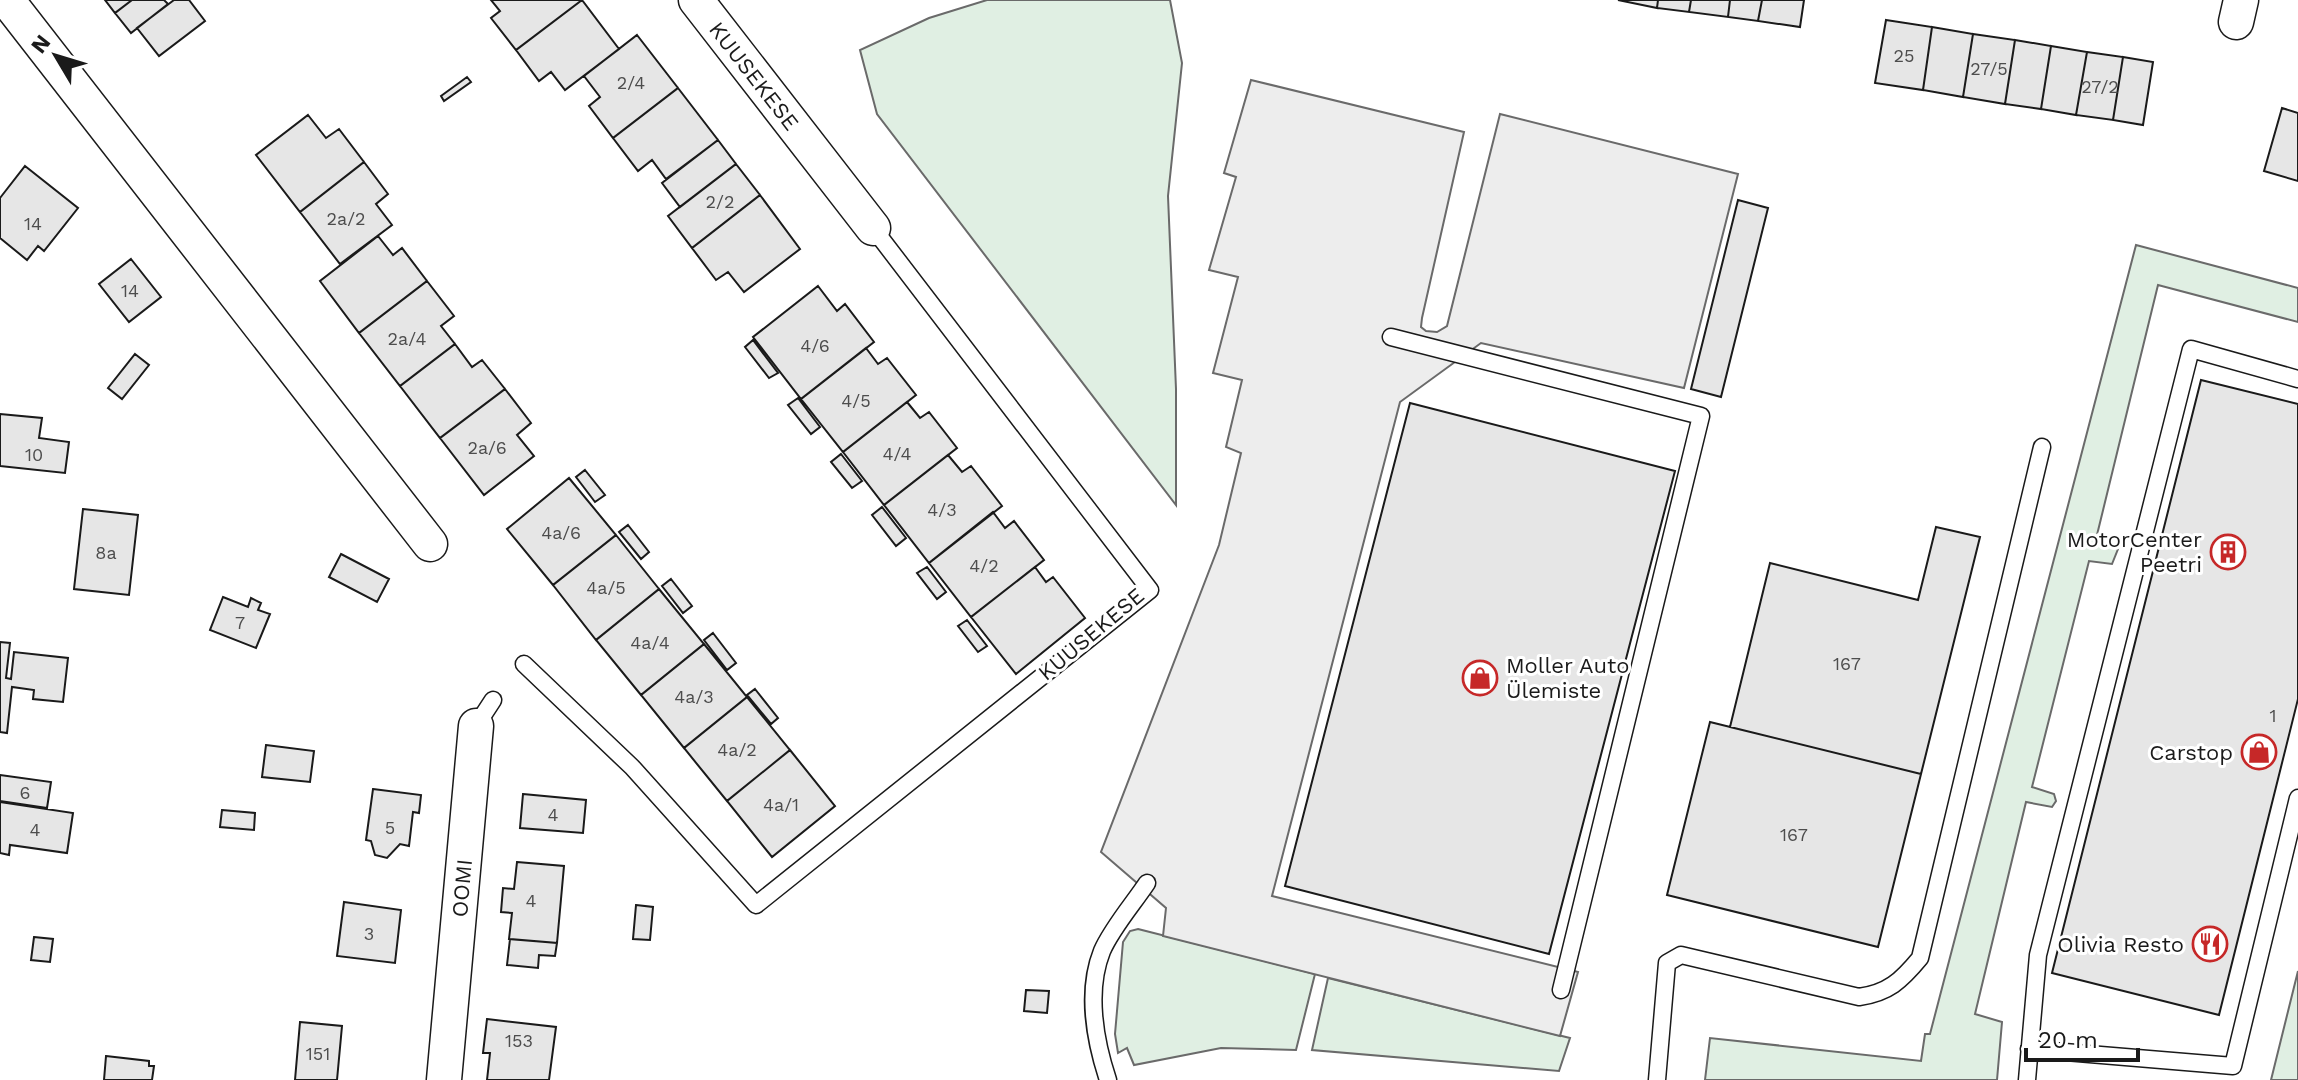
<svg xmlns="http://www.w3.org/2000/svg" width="2298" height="1080" font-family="'Work Sans',sans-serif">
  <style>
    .green { fill: #e0efe3; stroke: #6a6a6a; stroke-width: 2 }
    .parking { fill: #ededed; stroke: #6a6a6a; stroke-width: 2 }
    .building { fill: #e6e6e6; stroke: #1a1a1a; stroke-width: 2 }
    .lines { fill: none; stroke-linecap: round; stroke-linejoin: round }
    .lane-casing { stroke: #1a1a1a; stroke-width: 19 }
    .street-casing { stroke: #1a1a1a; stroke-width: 37 }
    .lane { stroke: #fff; stroke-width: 16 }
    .street { stroke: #fff; stroke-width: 34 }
    .labels { text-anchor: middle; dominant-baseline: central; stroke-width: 6; stroke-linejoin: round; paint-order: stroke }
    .number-label { font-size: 18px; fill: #4d4d4d }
    .street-label { font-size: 22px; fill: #1a1a1a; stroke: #fff }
    .poi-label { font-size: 22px; fill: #1a1a1a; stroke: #fff; text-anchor: end }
  </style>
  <rect width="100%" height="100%" fill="#fff"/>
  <path class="green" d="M 987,0 L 1170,0 L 1182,63 L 1168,196 L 1176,389 L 1176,505 L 877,114 L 860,50 L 929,18 Z
    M 2136,245 L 2298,288 L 2298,322 L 2158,285 L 2096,539 L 2118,549 L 2112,564 L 2089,561 L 2032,787 L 2054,794 L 2056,801 L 2052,807 L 2026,802 L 1975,1014 L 2002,1022 L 1997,1080 L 1705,1080 L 1710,1038 L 1921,1061 L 1925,1034 L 1930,1034 Z
    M 1138,929 L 1315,974 L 1296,1050 L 1221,1048 L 1134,1065 L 1127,1048 L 1118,1053 L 1115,1034 L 1123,942 L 1130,931 Z
    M 2298,971 L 2298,1080 L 2271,1080 Z
    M 1328,978 L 1570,1038 L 1559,1071 L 1312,1050 Z"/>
  <path class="parking" d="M 1251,80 L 1464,132 L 1422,318 L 1421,327 L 1426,331 L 1437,332 L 1447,326 L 1500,114 L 1738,174 L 1684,388 L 1481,343 L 1400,402 L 1272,896 L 1578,972 L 1560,1036 L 1163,936 L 1166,908 L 1101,852 L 1219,545 L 1241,453 L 1226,447 L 1242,380 L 1213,373 L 1238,277 L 1209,270 L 1236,177 L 1224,173 Z"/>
  <path class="building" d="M 105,0 L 132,0 L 115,13 Z
    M 132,0 L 164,0 L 168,4 L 131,33 L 115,13 Z
    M 174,0 L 189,0 L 205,21 L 159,56 L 137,28 Z
    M 491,0 L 582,0 L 516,50 L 491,18 L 500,11 Z
    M 582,0 L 619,49 L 565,90 L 551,72 L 539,81 L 516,50 Z
    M 1618,0 L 1658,0 L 1657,8 Z
    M 1658,0 L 1691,0 L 1689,12 L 1657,8 Z
    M 1691,0 L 1730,0 L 1728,17 L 1689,12 Z
    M 1730,0 L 1762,0 L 1758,21 L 1728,17 Z
    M 1762,0 L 1804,0 L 1800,27 L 1758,21 Z
    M 1886,20 L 1932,27 L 1923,90 L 1875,83 Z
    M 1932,27 L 1973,34 L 1963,97 L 1923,90 Z
    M 1973,34 L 2015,40 L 2005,104 L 1963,97 Z
    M 637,35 L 678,88 L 613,138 L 589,106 L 600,97 L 584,76 Z
    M 2015,40 L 2051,46 L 2041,109 L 2005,104 Z
    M 2051,46 L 2087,52 L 2076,115 L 2041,109 Z
    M 2087,52 L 2123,57 L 2113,120 L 2076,115 Z
    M 2123,57 L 2153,62 L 2143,125 L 2113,120 Z
    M 467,77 L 471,82 L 444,101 L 441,96 Z
    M 678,88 L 718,140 L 666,179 L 652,160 L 638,171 L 613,138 Z
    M 2282,108 L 2298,113 L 2298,181 L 2264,171 Z
    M 308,115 L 326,138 L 339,129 L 364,162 L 300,212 L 256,155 Z
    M 718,140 L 736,164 L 680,207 L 662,183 Z
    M 364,162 L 388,194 L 376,204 L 392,225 L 340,264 L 300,212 Z
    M 736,164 L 760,195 L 692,248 L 668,216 Z
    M 25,166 L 78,208 L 44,251 L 38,246 L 27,260 L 0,238 L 0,198 Z
    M 760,195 L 800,249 L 744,292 L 728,272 L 716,280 L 692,248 Z
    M 1738,200 L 1768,208 L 1721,397 L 1691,389 Z
    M 378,236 L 393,255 L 402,248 L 427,281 L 359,333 L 320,281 Z
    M 131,259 L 161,297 L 129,322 L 99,284 Z
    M 427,281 L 454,316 L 441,326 L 455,344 L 400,386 L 359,333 Z
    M 818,286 L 837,311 L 845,304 L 874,342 L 801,399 L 753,337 Z
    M 753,340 L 778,373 L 769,378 L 745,347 Z
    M 455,344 L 472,367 L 482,360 L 505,389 L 440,438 L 400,386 Z
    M 866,348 L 878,364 L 887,358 L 916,395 L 843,452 L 801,399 Z
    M 135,354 L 149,365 L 122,399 L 108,388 Z
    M 2201,380 L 2298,404 L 2298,699 L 2219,1015 L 2052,973 Z
    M 505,389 L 531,423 L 517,435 L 534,456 L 484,495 L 440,438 Z
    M 798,398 L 820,427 L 811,434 L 788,405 Z
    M 907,402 L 920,418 L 929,412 L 957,448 L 884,505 L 843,452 Z
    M 1410,403 L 1675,471 L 1549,954 L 1285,886 Z
    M 0,414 L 42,418 L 39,438 L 69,442 L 65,473 L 0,466 Z
    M 841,454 L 862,481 L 852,488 L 831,462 Z
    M 948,455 L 962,472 L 971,466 L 1002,506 L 929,563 L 884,505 Z
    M 585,470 L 605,495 L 595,502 L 576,477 Z
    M 569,478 L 616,535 L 553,585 L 507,529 Z
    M 882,507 L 906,538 L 896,546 L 872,515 Z
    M 83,509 L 138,515 L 129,595 L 74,589 Z
    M 993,512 L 1005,528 L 1014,521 L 1044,560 L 971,617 L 929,563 Z
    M 628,525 L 649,552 L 641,559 L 619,532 Z
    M 1936,527 L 1980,537 L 1921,774 L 1730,727 L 1770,563 L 1918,600 Z
    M 616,535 L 659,589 L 596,640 L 553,585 Z
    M 341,554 L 389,579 L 377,602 L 329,577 Z
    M 927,567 L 946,592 L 937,599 L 917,573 Z
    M 1035,567 L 1046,582 L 1053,577 L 1085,618 L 1016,674 L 971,617 Z
    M 671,579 L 692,606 L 683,613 L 662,586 Z
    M 659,589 L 704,644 L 641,695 L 596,640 Z
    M 223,597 L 248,607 L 251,598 L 261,603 L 258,610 L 270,614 L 256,648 L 210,630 Z
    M 967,620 L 987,646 L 978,652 L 958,626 Z
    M 713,633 L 736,663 L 727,670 L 704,640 Z
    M 0,642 L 10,643 L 6,678 L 11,679 L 14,652 L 68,658 L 63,702 L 33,699 L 34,690 L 12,687 L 7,733 L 0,732 Z
    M 704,644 L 747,697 L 684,748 L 641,695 Z
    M 755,689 L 778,718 L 771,724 L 747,695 Z
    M 747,697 L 790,750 L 727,801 L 684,748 Z
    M 1710,722 L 1921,774 L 1878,947 L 1667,895 Z
    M 266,745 L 314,751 L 310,782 L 262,777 Z
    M 790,750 L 835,806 L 772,857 L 727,801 Z
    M 0,775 L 51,782 L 47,808 L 0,801 Z
    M 373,789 L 421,795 L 419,813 L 413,812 L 409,846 L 400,844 L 387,858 L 375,855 L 371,841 L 366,840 Z
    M 523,794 L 586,800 L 583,833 L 520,828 Z
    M 0,802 L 73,813 L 67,853 L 10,845 L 9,855 L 0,853 Z
    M 222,810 L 255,813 L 254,830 L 220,827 Z
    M 517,862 L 564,866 L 557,943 L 509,939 L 512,913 L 501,912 L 503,888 L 514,889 Z
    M 344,902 L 401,910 L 395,963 L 337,956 Z
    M 636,905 L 653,907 L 650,940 L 633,939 Z
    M 34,937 L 53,939 L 50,962 L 31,960 Z
    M 510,939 L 557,943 L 555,956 L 539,955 L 538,968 L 507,965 Z
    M 1026,990 L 1049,991 L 1047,1013 L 1024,1011 Z
    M 487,1019 L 556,1027 L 549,1080 L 487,1080 L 490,1053 L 483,1053 Z
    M 300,1022 L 342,1026 L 337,1080 L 295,1080 Z
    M 106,1056 L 149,1061 L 149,1066 L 154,1066 L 152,1080 L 104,1080 Z"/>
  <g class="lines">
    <g class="lane-casing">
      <path id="lane" d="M 1391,337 L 1701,416 L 1561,990
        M 524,664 L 632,767 L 756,905 L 1150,590 L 873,228
        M 476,726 L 493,700
        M 2029,1049 L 2233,1066 L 2298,798
        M 1108,1080 C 1095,1041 1086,991 1102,951 C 1112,928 1133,904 1147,883
        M 1657,1080 L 1667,963 L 1681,955 L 1859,997 C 1888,993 1901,981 1920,958 L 2042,447
        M 2027,1080 L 2038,955 L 2191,349 L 2298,379"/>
    </g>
    <g class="street-casing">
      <path id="street" d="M 7,0 L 430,544
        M 696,0 L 873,228
        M 2236,22 L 2241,0
        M 444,1080 L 476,726"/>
    </g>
    <use href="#lane" class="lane"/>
    <use href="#street" class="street"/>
  </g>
  <defs>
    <g id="building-ring" transform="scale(1.8)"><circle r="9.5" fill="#fff" stroke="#c62828" stroke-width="1.5"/><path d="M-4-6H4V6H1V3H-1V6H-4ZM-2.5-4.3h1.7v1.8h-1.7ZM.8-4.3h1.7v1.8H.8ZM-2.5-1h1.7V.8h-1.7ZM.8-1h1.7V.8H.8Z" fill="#c62828"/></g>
    <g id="shop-ring" transform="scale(1.8)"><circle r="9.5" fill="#fff" stroke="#c62828" stroke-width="1.5"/><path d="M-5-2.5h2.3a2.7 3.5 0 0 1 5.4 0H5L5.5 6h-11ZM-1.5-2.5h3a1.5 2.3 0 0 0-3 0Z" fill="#c62828"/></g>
    <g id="restaurant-ring" transform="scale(1.8)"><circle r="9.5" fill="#fff" stroke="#c62828" stroke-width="1.5"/><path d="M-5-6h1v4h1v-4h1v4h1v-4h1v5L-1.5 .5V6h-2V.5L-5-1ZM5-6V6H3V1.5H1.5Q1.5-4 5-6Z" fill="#c62828"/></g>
  </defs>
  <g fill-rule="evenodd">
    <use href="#building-ring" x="2228" y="552"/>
    <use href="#shop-ring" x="1480" y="678"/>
    <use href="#shop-ring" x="2259" y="752"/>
    <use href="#restaurant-ring" x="2210" y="944"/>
  </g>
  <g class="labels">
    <g class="number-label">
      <text x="1904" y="55">25</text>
      <text x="1989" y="68">27/5</text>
      <text x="631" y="82">2/4</text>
      <text x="2100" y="86">27/2</text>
      <text x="720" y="201">2/2</text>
      <text x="346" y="218">2a/2</text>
      <text x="33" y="223">14</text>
      <text x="130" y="290">14</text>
      <text x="407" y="338">2a/4</text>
      <text x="815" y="345">4/6</text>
      <text x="856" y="400">4/5</text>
      <text x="487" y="447">2a/6</text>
      <text x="897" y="453">4/4</text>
      <text x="34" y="454">10</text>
      <text x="942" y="509">4/3</text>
      <text x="561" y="532">4a/6</text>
      <text x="106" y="552">8a</text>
      <text x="984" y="565">4/2</text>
      <text x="606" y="587">4a/5</text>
      <text x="240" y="622">7</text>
      <text x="650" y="642">4a/4</text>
      <text x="1847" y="663">167</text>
      <text x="694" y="696">4a/3</text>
      <text x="2273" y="715">1</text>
      <text x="737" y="749">4a/2</text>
      <text x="25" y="792">6</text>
      <text x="781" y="804">4a/1</text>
      <text x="553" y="814">4</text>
      <text x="390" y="827">5</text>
      <text x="35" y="829">4</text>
      <text x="1794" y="834">167</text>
      <text x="531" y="900">4</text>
      <text x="369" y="933">3</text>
      <text x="519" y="1040">153</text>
      <text x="318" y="1053">151</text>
    </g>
    <g class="street-label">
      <text transform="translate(754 76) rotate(52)">KUUSEKESE</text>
      <text transform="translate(1091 634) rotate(-40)">KUUSEKESE</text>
      <text transform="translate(462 888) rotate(-85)">OOMI</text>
    </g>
    <g class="poi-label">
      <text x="2202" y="539">MotorCenter<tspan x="2202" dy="25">Peetri</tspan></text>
      <text x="1506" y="665" text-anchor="start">Moller Auto<tspan x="1506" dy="25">Ülemiste</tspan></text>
      <text x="2233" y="752">Carstop</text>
      <text x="2184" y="944">Olivia Resto</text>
    </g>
  </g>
  <g transform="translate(56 56) rotate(308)" stroke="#ffffff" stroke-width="6" paint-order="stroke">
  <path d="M0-6L14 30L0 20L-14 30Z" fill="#1a1a1a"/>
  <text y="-12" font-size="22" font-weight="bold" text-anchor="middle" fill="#1a1a1a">N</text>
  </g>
  <path d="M2026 1048v12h112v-12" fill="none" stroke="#1a1a1a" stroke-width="4"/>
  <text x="2038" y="1048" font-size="24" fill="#1a1a1a" stroke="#ffffff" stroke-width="6" paint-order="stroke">20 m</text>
</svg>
